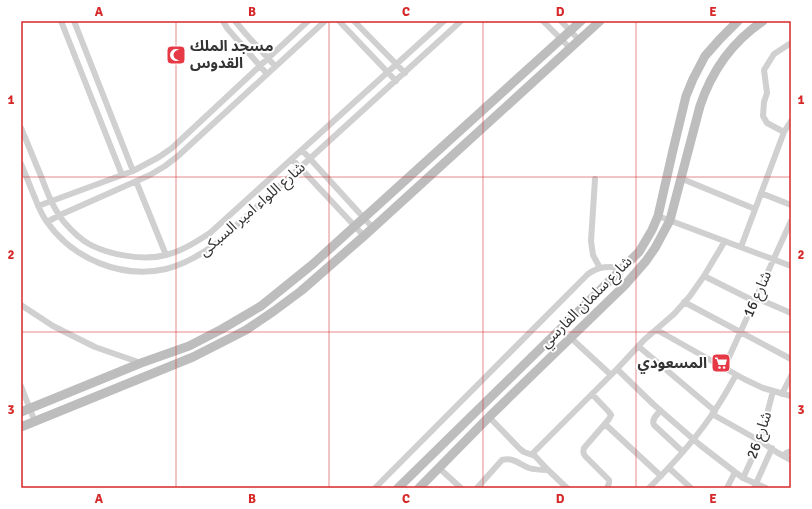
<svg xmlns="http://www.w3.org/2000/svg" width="812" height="509" font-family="Signika,'Noto Sans Arabic',sans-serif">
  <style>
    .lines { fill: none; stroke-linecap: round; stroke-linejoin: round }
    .street { stroke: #d0d0d0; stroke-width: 6 }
    .secondary { stroke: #bdbdbd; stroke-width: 9 }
    .grid { fill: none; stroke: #d62828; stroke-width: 1; stroke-opacity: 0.55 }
    .labels { text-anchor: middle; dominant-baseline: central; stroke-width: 4; stroke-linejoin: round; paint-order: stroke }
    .poi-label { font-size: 15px; font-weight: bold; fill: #333; stroke: #fff; text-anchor: start }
    .street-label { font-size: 15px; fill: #333; stroke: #fff }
    .neatline { fill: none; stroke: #d62828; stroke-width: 1.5 }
    .grid-label { font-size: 13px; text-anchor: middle; font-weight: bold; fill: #d62828 }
  </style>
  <rect width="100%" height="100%" fill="#fff"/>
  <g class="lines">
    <path class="street" d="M 61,21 L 122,175
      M 74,21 L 133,171
      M 223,21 L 227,28 L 267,74
      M 235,21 L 245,33 L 275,66
      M 339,21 L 396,81
      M 354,21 L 405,73
      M 543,21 L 570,48
      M 561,21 L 579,40
      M 21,128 C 28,144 34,160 41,176 C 47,192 53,208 64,222 C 71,230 80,239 89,244 C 109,255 144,261 166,255 C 182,251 196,242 210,233 L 444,21
      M 784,132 L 767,123 L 763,116 L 764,102 L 767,93 L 764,70 L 774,54 L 791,43
      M 302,150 L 373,228
      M 292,159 L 364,236
      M 21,164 C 26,175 30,186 35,198 C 38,206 42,215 47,222 C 73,259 121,279 166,269 C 185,264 202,254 217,243 L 461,21
      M 680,178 L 755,209
      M 595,179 L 591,241 L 593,255 L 600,268
      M 136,181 L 166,255
      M 761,193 L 791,205
      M 38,206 L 133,171 L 159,157 L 172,148 L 308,21
      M 658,216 L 791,266
      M 47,222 L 60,215 L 150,175 L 165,166 L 178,156 L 325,21
      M 741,247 L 784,132 L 791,121
      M 704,276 L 754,301
      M 756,298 L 791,313
      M 684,302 L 791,359
      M 21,305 L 53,326 L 95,347 L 141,363
      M 657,330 L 744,379 L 763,388 L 791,396
      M 571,338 L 611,375
      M 638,346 L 715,411
      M 724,368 L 791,221
      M 617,369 L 653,404 L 700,445 L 735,472 L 743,478 L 766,488
      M 21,386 L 35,422
      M 592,394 L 609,412 L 611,415 L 609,419 L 584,448 C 583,452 583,454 586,457 L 609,480 L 609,483 L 607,488
      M 782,394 L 791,376
      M 660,411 C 657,415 651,419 654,425 L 683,452
      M 712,414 L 760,441 L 778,453 L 791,460
      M 489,417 L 520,449 L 524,452 L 535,456 L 548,470 L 567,488
      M 605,424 L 661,476
      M 532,454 L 617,369 L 644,340 L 674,314 L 690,296 L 704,276 L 725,241
      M 784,456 L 786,453 L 791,451
      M 439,468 L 461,488
      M 669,468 L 691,488
      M 743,478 L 760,441 L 773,391
      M 375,488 L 588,274 C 599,266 609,266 623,268
      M 477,488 L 502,460 C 513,457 519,464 529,468 C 535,470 542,470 548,470
      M 649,488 C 673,464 697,438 715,410 C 723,399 729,387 736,375
      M 727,488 L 735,472
      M 754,488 L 772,448"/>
    <path class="secondary" d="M 21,412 L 141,363 L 189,346 L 222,329 L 261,306 L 313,264 L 581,21
      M 21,427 L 193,357 L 246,330 L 274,311 L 301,291 L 364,236 L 600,21
      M 398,488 L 639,252 L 652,230 L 658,216 L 673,150 L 686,96 L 693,79 L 705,56 L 720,39 L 738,21
      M 419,488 L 489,417 L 625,285 L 646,261 L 655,248 L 670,220 L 700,106 C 712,70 732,42 763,21"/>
  </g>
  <path class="grid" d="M 176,21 L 176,488M 329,21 L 329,488M 483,21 L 483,488M 636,21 L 636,488M 21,177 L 791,177M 21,332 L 791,332"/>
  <defs>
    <g id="mosque-square" transform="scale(1)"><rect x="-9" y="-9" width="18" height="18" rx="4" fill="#e63946" stroke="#fff"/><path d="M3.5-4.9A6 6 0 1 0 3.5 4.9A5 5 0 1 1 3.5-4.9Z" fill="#fff"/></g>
    <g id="supermarket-square" transform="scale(1)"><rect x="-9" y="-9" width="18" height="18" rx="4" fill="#e63946" stroke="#fff"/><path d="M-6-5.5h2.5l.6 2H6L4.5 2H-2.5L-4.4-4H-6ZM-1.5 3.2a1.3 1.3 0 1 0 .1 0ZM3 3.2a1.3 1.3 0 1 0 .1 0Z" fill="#fff"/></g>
  </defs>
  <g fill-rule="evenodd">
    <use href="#mosque-square" x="176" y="55"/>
    <use href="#supermarket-square" x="721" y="363"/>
  </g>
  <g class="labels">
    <g class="poi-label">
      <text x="190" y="46">مسجد الملك<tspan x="190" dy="17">القدوس</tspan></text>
      <text x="707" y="363" text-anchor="end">المسعودي</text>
    </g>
    <g class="street-label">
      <text transform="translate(252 209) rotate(-41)">شارع اللواء امير السبكى</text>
      <text transform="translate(757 294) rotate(-66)">شارع 16</text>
      <text transform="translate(586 302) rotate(-45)">شارع سلمان الفارسي</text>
      <text transform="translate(759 435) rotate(-71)">شارع 26</text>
    </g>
  </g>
  <rect width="812" height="509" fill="none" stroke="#ffffff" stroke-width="44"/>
  <rect x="22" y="22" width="768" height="465" class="neatline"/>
  <g class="grid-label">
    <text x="99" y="16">A</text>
    <text x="252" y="16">B</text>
    <text x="406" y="16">C</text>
    <text x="560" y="16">D</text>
    <text x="713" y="16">E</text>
    <text x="11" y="104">1</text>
    <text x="801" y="104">1</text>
    <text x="11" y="259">2</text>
    <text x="801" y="259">2</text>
    <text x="11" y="414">3</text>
    <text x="801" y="414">3</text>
    <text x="99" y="503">A</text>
    <text x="252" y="503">B</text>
    <text x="406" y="503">C</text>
    <text x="560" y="503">D</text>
    <text x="713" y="503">E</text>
  </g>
</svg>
